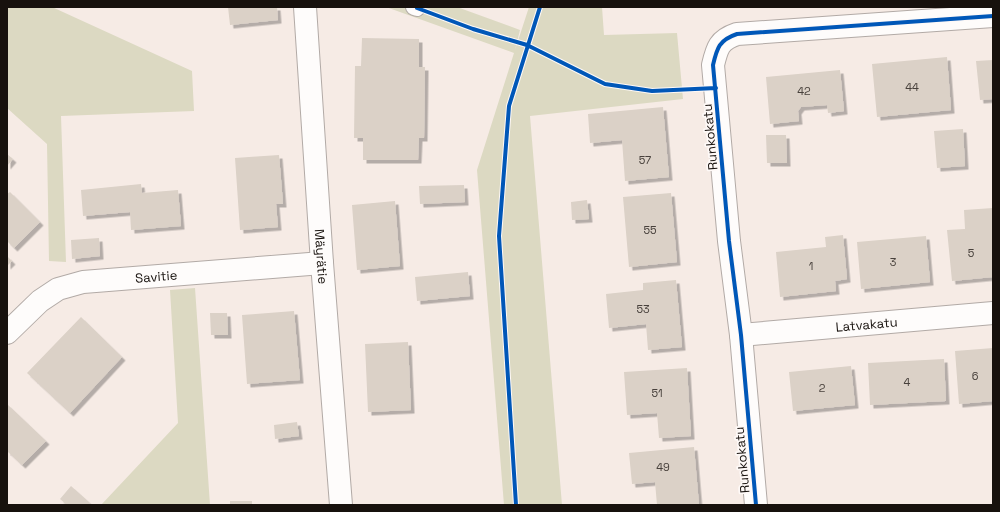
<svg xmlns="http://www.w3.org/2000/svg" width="1000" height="512" font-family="'Space Grotesk',sans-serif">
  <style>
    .green { fill: #dcd9c2 }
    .building { fill: #dbd1c7; filter: url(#shadow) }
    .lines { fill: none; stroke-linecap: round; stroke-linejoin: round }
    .service-casing { stroke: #b2aaa6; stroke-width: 18 }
    .minor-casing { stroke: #b2aaa6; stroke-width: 24 }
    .service { stroke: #fefcfb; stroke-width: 16 }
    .minor { stroke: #fefcfb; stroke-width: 22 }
    .cycleway-casing { stroke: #fef9f7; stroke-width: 6 }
    .cycleway { stroke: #0057b8; stroke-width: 4 }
    .labels { text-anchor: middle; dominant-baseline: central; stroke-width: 3.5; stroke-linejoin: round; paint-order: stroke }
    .number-label { font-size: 11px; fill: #48413c }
    .street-label { font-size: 13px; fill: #17110d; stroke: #fef9f7 }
  </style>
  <defs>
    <filter id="shadow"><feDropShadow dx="3.5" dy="3.5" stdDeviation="0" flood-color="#0004"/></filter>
  </defs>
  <rect width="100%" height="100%" fill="#f6ebe5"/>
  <path class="green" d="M 7,7 L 52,7 L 192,71 L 194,111 L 61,116 L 66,262 L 49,261 L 47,144 L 7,108 Z
    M 386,7 L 457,7 L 520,30 L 515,50 L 529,7 L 602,7 L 604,35 L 677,33 L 683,99 L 530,116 L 562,505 L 504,505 L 477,170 L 514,53 Z
    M 195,288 L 210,505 L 101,505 L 178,423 L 170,290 Z"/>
  <path class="building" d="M 228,7 L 277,7 L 278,20 L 230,25 Z
    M 362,38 L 419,39 L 419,67 L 425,67 L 424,138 L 419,138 L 418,160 L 363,160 L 363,138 L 354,138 L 355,66 L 361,66 Z
    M 947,57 L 951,110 L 877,117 L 872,64 Z
    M 993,60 L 993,99 L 980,100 L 976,61 Z
    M 840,70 L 844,111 L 828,113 L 827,105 L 801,107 L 798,111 L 799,121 L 770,124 L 766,77 Z
    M 663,107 L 669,177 L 625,181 L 622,140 L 590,143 L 588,114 Z
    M 963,129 L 965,166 L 937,168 L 934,131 Z
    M 766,135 L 786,135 L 787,163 L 767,163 Z
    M 7,154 L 13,159 L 7,166 Z
    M 279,155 L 283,204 L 276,204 L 278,227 L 240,230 L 235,158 Z
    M 141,184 L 142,193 L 178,190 L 181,226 L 131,230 L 130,212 L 83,216 L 81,190 Z
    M 464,185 L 465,202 L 420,204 L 419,186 Z
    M 10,192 L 40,222 L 14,248 L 7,241 L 7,194 Z
    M 671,193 L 677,262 L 629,267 L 623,197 Z
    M 587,200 L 589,219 L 572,220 L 571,202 Z
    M 395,201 L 400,266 L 357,270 L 352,205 Z
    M 993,208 L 993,277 L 952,281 L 947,230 L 965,229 L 964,210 Z
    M 843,235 L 847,279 L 835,281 L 836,291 L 780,297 L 776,252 L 826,247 L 825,237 Z
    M 926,236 L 930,282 L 861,289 L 857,242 Z
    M 99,238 L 100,256 L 72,259 L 71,240 Z
    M 7,256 L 12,261 L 7,266 Z
    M 468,272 L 470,296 L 417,301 L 415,277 Z
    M 676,280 L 682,347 L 648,350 L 646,324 L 609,328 L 606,294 L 643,290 L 643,283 Z
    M 294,311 L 300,380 L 247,384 L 242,315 Z
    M 210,313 L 227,313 L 228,335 L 211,335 Z
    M 81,317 L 122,357 L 70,413 L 27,373 Z
    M 408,342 L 411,410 L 368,412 L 365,344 Z
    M 993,348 L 993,401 L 959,404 L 955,351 Z
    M 944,359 L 946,401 L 870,405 L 868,363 Z
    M 851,366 L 855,405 L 793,411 L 789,372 Z
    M 687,368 L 691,436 L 659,438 L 657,413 L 627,415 L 624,372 Z
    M 7,404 L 46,441 L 22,465 L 8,452 L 7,452 Z
    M 297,422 L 299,436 L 275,439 L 274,425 Z
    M 694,447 L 699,505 L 657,505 L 655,482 L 632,484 L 629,453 Z
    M 71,486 L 90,503 L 88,505 L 67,505 L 60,499 Z
    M 230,501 L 252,501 L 252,505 L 230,505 Z"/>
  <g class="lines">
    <g class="service-casing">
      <path id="service" d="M 414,7 L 417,8"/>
    </g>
    <g class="minor-casing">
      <g id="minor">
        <path id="s1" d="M 305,7 L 322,263 L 341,505"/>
        <path id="s2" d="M 7,333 L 40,301 L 58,289 L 83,282 L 322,263"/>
        <path id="s3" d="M 741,335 L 993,313"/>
        <path d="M 756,505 L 741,335 L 729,241 L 713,65 C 717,48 719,40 737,34 L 993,16"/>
      </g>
    </g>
    <use href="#service" class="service"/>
    <use href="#minor" class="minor"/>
    <g class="cycleway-casing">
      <path id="cycleway" d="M 417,8 L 473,29 L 527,45 L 605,84 L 652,91 L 716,88
        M 516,505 L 499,236 L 509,106 L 540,7
        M 756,505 L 741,335 L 729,241 L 713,65 C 717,48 719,40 737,34 L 993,16"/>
    </g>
    <use href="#cycleway" class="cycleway"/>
  </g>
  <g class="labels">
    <g class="number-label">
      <text x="912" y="87">44</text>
      <text x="804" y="91">42</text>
      <text x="645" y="160">57</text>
      <text x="650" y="230">55</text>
      <text x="971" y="253">5</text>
      <text x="893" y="262">3</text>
      <text x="811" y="266">1</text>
      <text x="643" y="309">53</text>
      <text x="975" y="376">6</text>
      <text x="907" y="382">4</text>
      <text x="822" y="388">2</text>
      <text x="657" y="393">51</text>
      <text x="663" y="467">49</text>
    </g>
    <g class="street-label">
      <text transform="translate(710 137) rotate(-95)">Runkokatu</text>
      <text stroke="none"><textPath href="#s1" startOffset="250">Mäyrätie</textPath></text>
      <text stroke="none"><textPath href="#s2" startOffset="167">Savitie</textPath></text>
      <text stroke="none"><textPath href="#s3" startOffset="126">Latvakatu</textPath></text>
      <text transform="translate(742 460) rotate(-95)">Runkokatu</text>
    </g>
  </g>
  <rect width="1000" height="512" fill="none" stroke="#17110d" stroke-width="16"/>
</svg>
